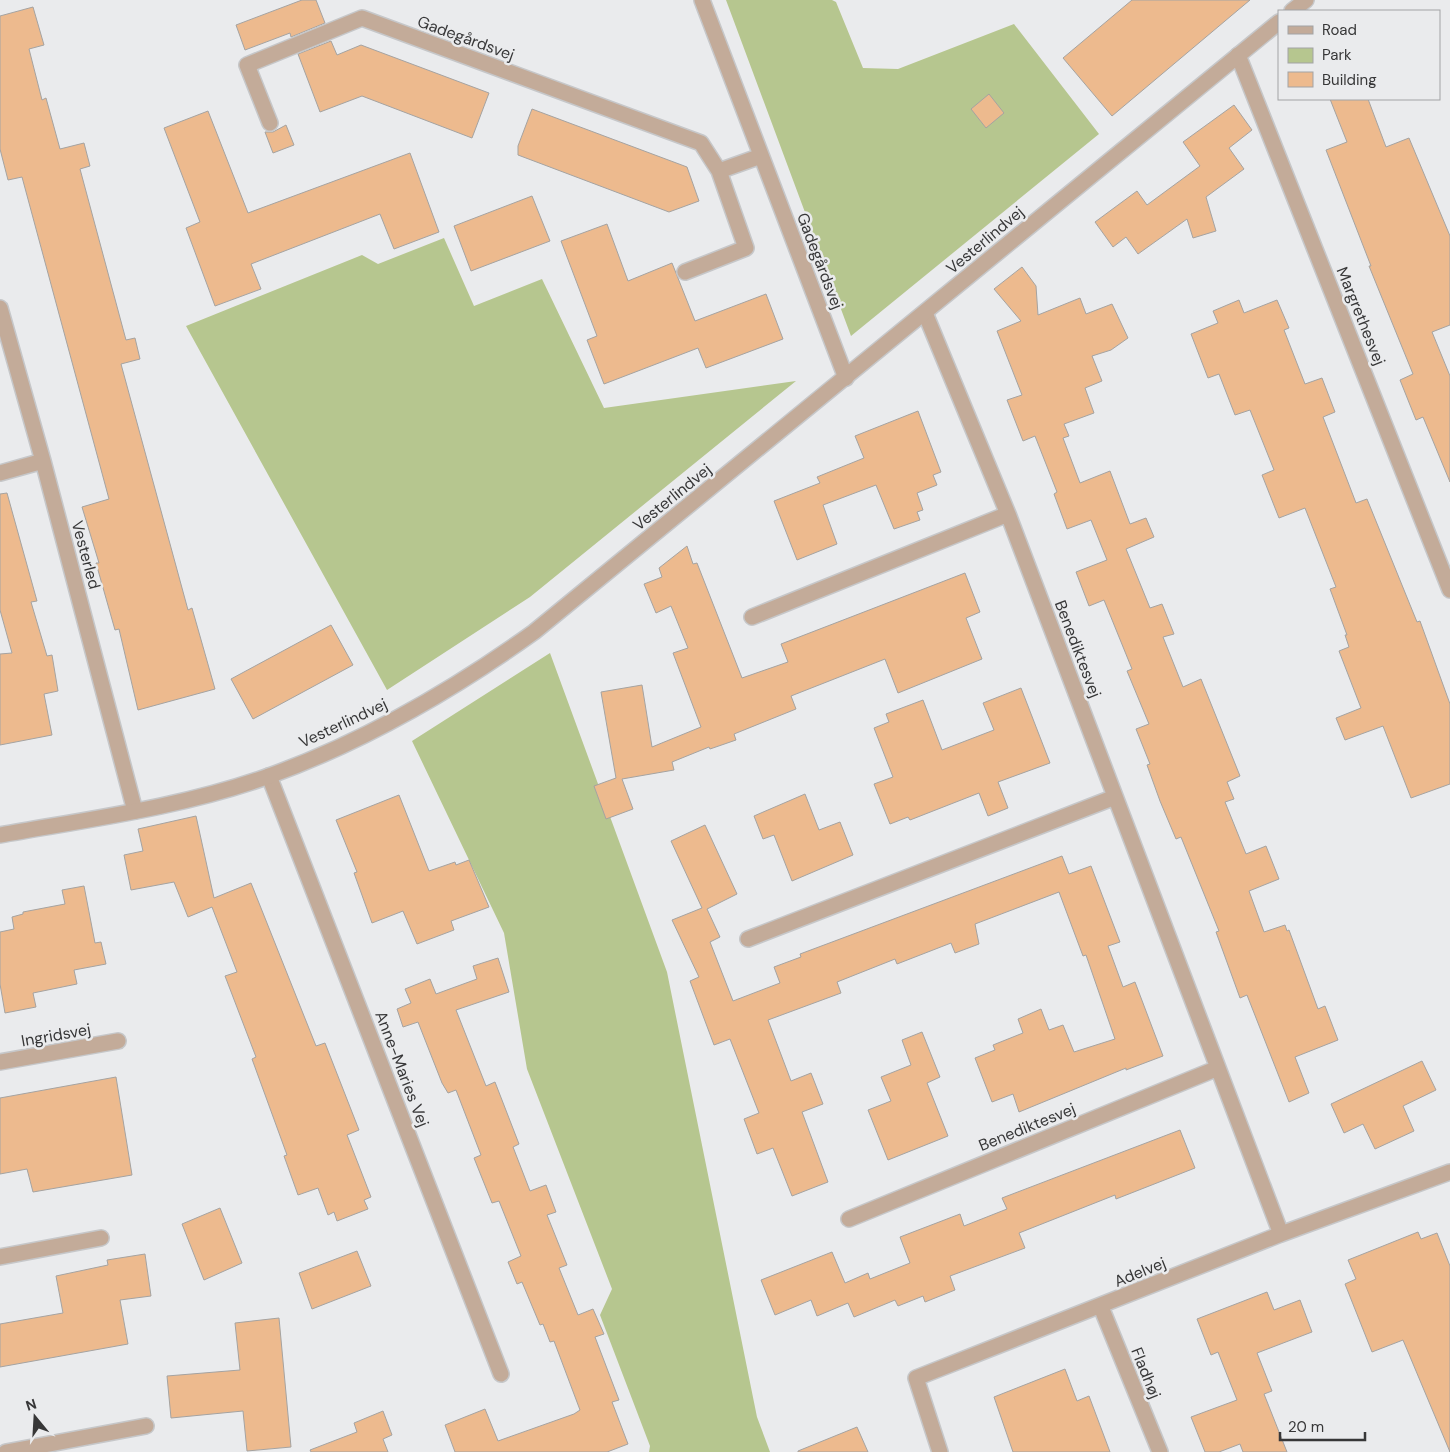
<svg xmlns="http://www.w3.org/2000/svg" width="1450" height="1452" font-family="'DM Sans',sans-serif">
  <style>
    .green { fill: #b6c68f }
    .building { fill: #edba8e; stroke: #a5a3a1 }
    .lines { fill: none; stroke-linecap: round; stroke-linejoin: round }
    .minor-casing { stroke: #c6c7c9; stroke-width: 18 }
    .tertiary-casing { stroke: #c6c7c9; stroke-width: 18 }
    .minor { stroke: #c3ab99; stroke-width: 15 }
    .tertiary { stroke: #c3ab99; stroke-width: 15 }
    .labels { text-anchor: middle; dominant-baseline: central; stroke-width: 5; stroke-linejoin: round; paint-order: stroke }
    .street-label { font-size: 16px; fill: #373738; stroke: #eaebed }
  </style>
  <rect width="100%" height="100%" fill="#eaebed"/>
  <path class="green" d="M 726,0 L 832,0 L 836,2 L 863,68 L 898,69 L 1014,24 L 1099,134 L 851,336 Z
    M 444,238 L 474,306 L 542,279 L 604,408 L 796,381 L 530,597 L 387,690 L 186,326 L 362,255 L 378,264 Z
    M 550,653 L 667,972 L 757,1417 L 770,1452 L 649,1452 L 650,1446 L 600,1315 L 612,1289 L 527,1069 L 504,933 L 412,741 Z"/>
  <path class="building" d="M 302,0 L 316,0 L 325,23 L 291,37 L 290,33 L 245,50 L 236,25 Z
    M 1132,0 L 1250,0 L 1112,116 L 1063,58 Z
    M 33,7 L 44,45 L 29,49 L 42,100 L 46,98 L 60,149 L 84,143 L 90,166 L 80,169 L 126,340 L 135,338 L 140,359 L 121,364 L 188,610 L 192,608 L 215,689 L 138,710 L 119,629 L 115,630 L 96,563 L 99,563 L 82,507 L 109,499 L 22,177 L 8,180 L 0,149 L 0,16 Z
    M 331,41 L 337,55 L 361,45 L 489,93 L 472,138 L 362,96 L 320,112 L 298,54 Z
    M 989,94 L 1004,113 L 986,128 L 971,109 Z
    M 1330,99 L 1368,99 L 1386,147 L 1409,138 L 1450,236 L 1450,325 L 1432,332 L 1450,376 L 1450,482 L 1423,417 L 1416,420 L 1400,380 L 1413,374 L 1369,266 L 1371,266 L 1326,150 L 1347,142 Z
    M 1234,105 L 1252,130 L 1229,148 L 1244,169 L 1206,197 L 1216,231 L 1193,238 L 1187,219 L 1138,254 L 1126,237 L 1113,247 L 1095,222 L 1137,191 L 1147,205 L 1200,166 L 1183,142 Z
    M 532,109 L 687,167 L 699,201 L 669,212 L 518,155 L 518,146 Z
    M 208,111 L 248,213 L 410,153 L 439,232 L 394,249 L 380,214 L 251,264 L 261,289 L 215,306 L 186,228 L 200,222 L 164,128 Z
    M 286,125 L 294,145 L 273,153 L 265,132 L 273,132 Z
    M 532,196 L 550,241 L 471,271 L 454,226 Z
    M 607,224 L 628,281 L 672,263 L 695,321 L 766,294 L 783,339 L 706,368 L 698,348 L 604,384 L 587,340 L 597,336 L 561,241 Z
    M 1022,267 L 1036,286 L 1038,315 L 1080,298 L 1086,314 L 1112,304 L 1128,338 L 1111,350 L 1092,356 L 1102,381 L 1085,388 L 1094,413 L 1064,424 L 1069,436 L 1063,438 L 1080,483 L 1110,471 L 1130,524 L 1146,518 L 1154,537 L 1126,549 L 1150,608 L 1162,604 L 1174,634 L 1163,637 L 1183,687 L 1201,679 L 1240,776 L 1227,782 L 1234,799 L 1225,802 L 1246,854 L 1266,846 L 1279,879 L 1249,891 L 1264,932 L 1285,925 L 1287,931 L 1289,930 L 1318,1009 L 1325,1006 L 1338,1040 L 1295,1057 L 1309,1093 L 1289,1102 L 1247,995 L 1240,998 L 1216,932 L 1219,931 L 1181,837 L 1176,839 L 1160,801 L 1147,765 L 1150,764 L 1136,729 L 1149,724 L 1127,671 L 1132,669 L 1104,600 L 1089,606 L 1076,572 L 1107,560 L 1091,520 L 1067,529 L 1054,494 L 1057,492 L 1035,436 L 1023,441 L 1007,400 L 1022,395 L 997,331 L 1021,321 L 994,289 Z
    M 1239,300 L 1244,313 L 1277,300 L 1289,328 L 1284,330 L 1305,384 L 1322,378 L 1335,412 L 1323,417 L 1356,503 L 1367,499 L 1417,622 L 1420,621 L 1450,704 L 1450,784 L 1411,798 L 1383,726 L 1345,740 L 1336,718 L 1361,708 L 1339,651 L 1349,647 L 1345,635 L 1347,635 L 1330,589 L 1336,587 L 1305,508 L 1279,518 L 1262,475 L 1274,470 L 1250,410 L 1235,415 L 1219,374 L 1208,378 L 1191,334 L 1218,323 L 1213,311 Z
    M 918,411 L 941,472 L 933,475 L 937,485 L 917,493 L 923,510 L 917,512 L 920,520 L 894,529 L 876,485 L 823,505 L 837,544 L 797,560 L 774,501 L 820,483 L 817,477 L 864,458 L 855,436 Z
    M 7,493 L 37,601 L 31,602 L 47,656 L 52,655 L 58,691 L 44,694 L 52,735 L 0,745 L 0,654 L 12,653 L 0,610 L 0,494 Z
    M 687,546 L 693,564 L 697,563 L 742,678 L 788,662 L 781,644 L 965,573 L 980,612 L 966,618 L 982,659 L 898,693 L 885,659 L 791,696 L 796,709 L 734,734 L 736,740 L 710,749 L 709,747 L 672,762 L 674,770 L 622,779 L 633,809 L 606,819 L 594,786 L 616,778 L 601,692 L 642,685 L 652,747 L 701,727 L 673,653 L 688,648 L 671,606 L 656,613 L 644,584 L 662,577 L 659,568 Z
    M 331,625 L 353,665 L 253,719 L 231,679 Z
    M 1021,688 L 1050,763 L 998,782 L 1008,808 L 988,816 L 979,793 L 910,820 L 908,817 L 890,824 L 874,784 L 893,777 L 874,728 L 889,722 L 886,714 L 923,700 L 942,750 L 994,730 L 983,703 Z
    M 805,794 L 819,830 L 840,822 L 853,855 L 792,881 L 774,835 L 763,839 L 754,816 Z
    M 399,795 L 429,871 L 455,862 L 456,865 L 469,860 L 489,907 L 451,921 L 454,930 L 417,944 L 403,911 L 372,923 L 354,873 L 357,872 L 336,820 Z
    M 196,816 L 214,898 L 251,883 L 316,1046 L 325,1043 L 359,1130 L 347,1135 L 371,1197 L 364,1200 L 368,1209 L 337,1221 L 334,1212 L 328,1215 L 318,1188 L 298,1195 L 284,1156 L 287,1155 L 252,1059 L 256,1057 L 225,976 L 237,972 L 212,907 L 188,917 L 174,882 L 131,890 L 124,855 L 143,851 L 138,829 Z
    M 705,825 L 737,894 L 707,909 L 720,937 L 710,942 L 733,1001 L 780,983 L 774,967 L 801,957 L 800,954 L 1062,856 L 1069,874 L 1091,866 L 1120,942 L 1108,946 L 1123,987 L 1135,982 L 1163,1056 L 1126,1070 L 1126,1068 L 1019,1112 L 1013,1094 L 992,1102 L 975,1058 L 995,1050 L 993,1045 L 1023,1033 L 1018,1019 L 1041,1009 L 1049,1030 L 1063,1025 L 1074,1052 L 1115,1039 L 1086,955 L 1083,956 L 1059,892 L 975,924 L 979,944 L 955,953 L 951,943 L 897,964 L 895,959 L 837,982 L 841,993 L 768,1020 L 791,1081 L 811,1073 L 823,1104 L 802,1112 L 828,1182 L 792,1196 L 773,1148 L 757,1154 L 744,1119 L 759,1113 L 730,1039 L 714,1045 L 690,981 L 699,977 L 672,920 L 702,908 L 671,841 Z
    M 84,886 L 95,943 L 101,942 L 106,964 L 74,970 L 77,984 L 33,993 L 36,1007 L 5,1013 L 0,984 L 0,932 L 14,929 L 12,917 L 23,914 L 23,912 L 65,904 L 62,890 Z
    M 498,958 L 509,992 L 456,1010 L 486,1086 L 495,1082 L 519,1144 L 513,1147 L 530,1191 L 546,1185 L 556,1212 L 547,1215 L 567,1265 L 559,1268 L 578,1315 L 593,1309 L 604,1334 L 595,1337 L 619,1400 L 612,1402 L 628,1444 L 607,1452 L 455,1452 L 445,1425 L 485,1409 L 498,1441 L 574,1414 L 580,1410 L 554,1341 L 550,1342 L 543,1324 L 540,1325 L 522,1282 L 517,1284 L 508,1262 L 521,1256 L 499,1201 L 492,1203 L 474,1158 L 481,1155 L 456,1090 L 448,1093 L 442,1083 L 418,1022 L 403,1027 L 397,1009 L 411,1003 L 405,989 L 430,979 L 436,994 L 477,979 L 473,966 Z
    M 922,1032 L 940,1077 L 927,1083 L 948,1136 L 888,1160 L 868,1110 L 891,1101 L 881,1077 L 911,1065 L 902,1040 Z
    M 1422,1061 L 1436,1090 L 1403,1106 L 1414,1131 L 1375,1149 L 1363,1124 L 1344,1133 L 1331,1104 Z
    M 116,1077 L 132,1175 L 33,1192 L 27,1169 L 0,1174 L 0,1098 Z
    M 1180,1130 L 1195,1168 L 1116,1199 L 1115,1195 L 1019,1233 L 1025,1248 L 950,1276 L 955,1290 L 925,1302 L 923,1296 L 898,1306 L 895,1300 L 854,1317 L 848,1303 L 817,1316 L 811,1300 L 775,1315 L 761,1280 L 832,1252 L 845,1283 L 868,1273 L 870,1279 L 910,1263 L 900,1237 L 960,1214 L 964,1226 L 1007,1209 L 1002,1198 Z
    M 220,1208 L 242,1263 L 204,1280 L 182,1224 Z
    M 1418,1232 L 1421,1239 L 1437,1233 L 1450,1266 L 1450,1452 L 1403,1340 L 1372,1352 L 1345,1284 L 1356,1279 L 1348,1260 Z
    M 357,1251 L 371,1286 L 312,1309 L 299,1273 Z
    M 145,1254 L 151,1296 L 120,1300 L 128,1344 L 0,1367 L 0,1324 L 63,1313 L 56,1276 L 108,1265 L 107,1260 Z
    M 1267,1292 L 1274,1310 L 1300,1300 L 1312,1332 L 1257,1353 L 1272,1391 L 1264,1394 L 1287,1452 L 1243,1452 L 1240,1444 L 1219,1452 L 1205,1452 L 1191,1417 L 1237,1400 L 1218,1352 L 1211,1355 L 1197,1319 Z
    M 279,1318 L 291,1447 L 247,1451 L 243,1411 L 171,1418 L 167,1376 L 240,1370 L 235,1323 Z
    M 1065,1369 L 1077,1401 L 1089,1396 L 1110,1452 L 1013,1452 L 994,1397 Z
    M 383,1411 L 392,1435 L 383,1439 L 388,1452 L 311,1452 L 310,1450 L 357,1432 L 354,1423 Z
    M 857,1427 L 868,1452 L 798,1452 L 798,1451 Z"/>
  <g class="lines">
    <g class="minor-casing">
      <path id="minor" d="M 702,0 L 846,378
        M 1238,55 L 1450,590
        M 270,123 L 247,65 L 362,18 L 701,143 L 719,171 L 746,248 L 685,272
        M 719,171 L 761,156
        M 0,308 L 43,461 L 135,811
        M 925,313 L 1008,514 L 1281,1234
        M 0,473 L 43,461
        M 752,617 L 1008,514
        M 269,776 L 501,1374
        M 748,939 L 1115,797
        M 0,1062 L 118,1041
        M 849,1219 L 1218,1068
        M 0,1257 L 101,1238
        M 1101,1307 L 1160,1452
        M 6,1452 L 146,1426
        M 940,1452 L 916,1378 L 1281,1234 L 1450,1172"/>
    </g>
    <g class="tertiary-casing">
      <path id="tertiary" d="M 1292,11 L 1306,0
        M 0,835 C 90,819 183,807 269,776 C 363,742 453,690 534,632 L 1279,22"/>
    </g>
    <use href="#minor" class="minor"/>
    <use href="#tertiary" class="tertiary"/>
  </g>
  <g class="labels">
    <g class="street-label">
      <text transform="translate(466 38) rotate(20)">Gadegårdsvej</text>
      <text transform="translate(985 240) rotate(-40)">Vesterlindvej</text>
      <text transform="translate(820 261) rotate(69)">Gadegårdsvej</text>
      <text transform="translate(1361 316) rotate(68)">Margrethesvej</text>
      <text transform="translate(672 497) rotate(-39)">Vesterlindvej</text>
      <text transform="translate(86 555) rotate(75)">Vesterled</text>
      <text transform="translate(1078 649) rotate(69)">Benediktesvej</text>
      <text transform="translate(343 723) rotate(-25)">Vesterlindvej</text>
      <text transform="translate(56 1035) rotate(-10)">Ingridsvej</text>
      <text transform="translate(402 1069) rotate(69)">Anne-Maries Vej</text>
      <text transform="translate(1027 1127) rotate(-22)">Benediktesvej</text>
      <text transform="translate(1140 1272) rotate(-22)">Adelvej</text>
      <text transform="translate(1146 1373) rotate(68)">Fladhøj</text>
    </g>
  </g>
  <rect x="1278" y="10" width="162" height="90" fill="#eaebed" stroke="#a2a3a5"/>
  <rect x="1288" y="26" width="25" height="8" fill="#c3ab99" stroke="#a2a3a5"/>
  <text x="1322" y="35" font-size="15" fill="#373738">Road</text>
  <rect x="1288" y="48" width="25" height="15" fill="#b6c68f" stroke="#a2a3a5"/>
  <text x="1322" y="60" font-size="15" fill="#373738">Park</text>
  <rect x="1288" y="72" width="25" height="15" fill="#edba8e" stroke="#a2a3a5"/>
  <text x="1322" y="85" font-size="15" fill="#373738">Building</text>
  <g transform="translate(35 1417) rotate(342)" stroke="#eaebed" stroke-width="4" paint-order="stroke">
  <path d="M0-4L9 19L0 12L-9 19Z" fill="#373738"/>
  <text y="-8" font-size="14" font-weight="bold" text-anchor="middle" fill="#373738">N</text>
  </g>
  <path d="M1280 1432v8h85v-8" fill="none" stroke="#373738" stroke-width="2.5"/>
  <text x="1288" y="1432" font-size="15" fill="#373738" stroke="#eaebed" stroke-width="4" paint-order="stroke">20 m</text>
</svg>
